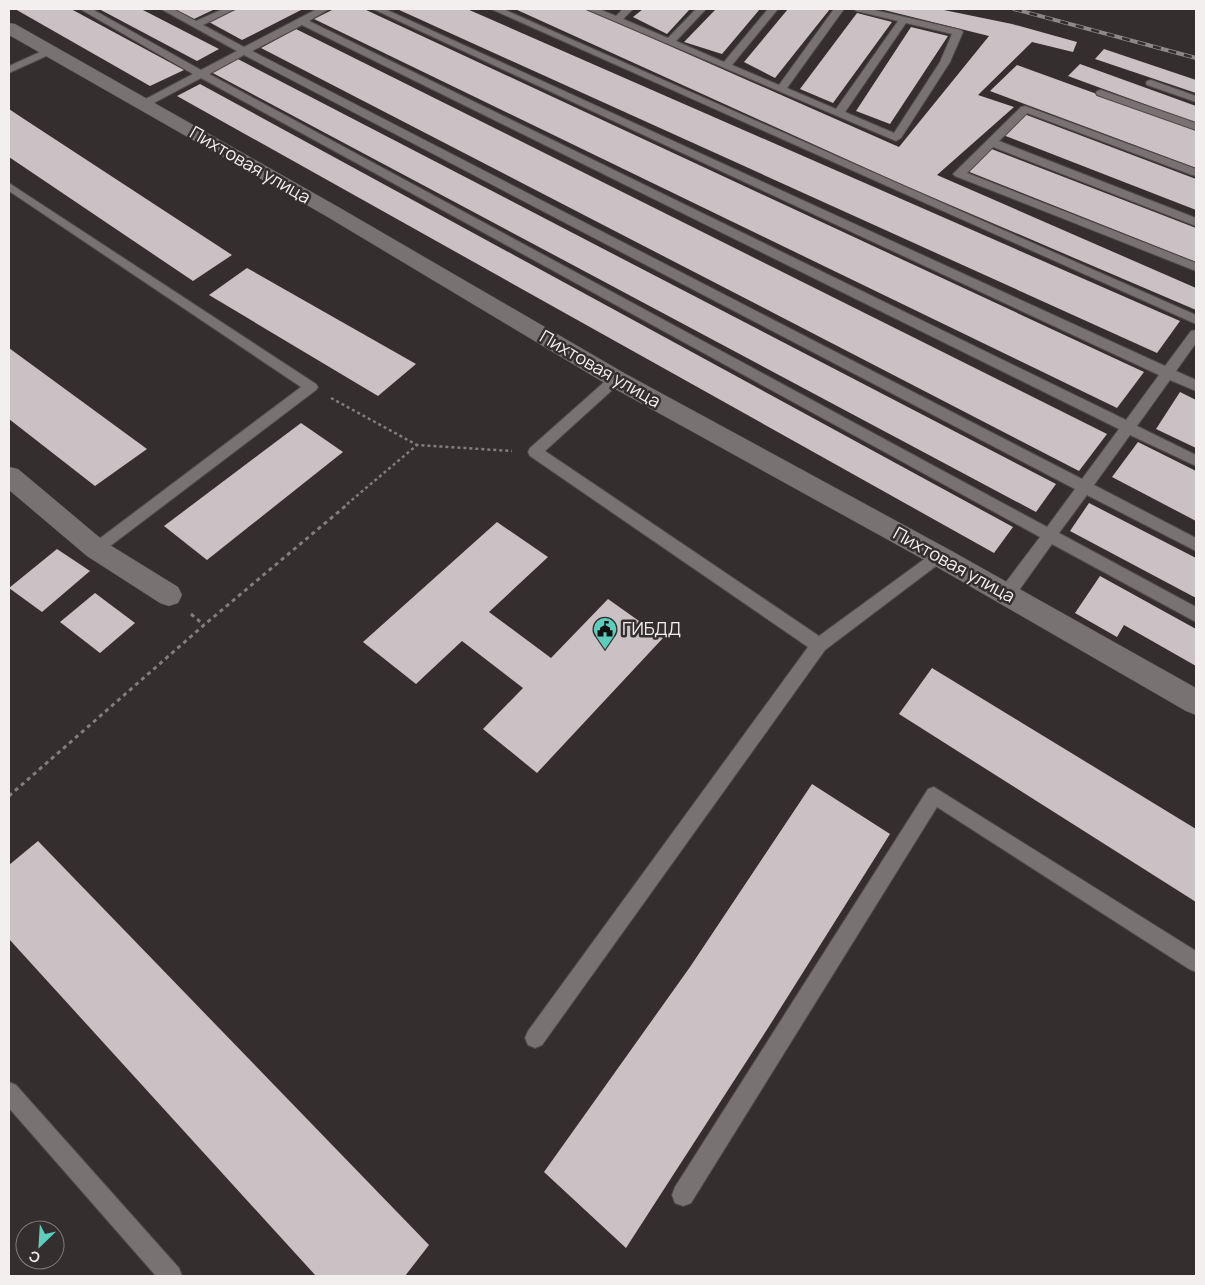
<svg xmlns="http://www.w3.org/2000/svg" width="1205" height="1285" font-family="Manrope,sans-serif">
<rect width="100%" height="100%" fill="#342e2f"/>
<g fill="#c9c1c3">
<polygon points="15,9 71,9 184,70 150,86"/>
<polygon points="99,9 141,9 219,49 197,61"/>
<polygon points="174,9 215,9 194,19"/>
<polygon points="236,9 303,9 242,40 209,22"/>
<polygon points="334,9 364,9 1144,372 1117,408 314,19"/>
<polygon points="397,9 467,9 1180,321 1157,353"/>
<polygon points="515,9 586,9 899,147 989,36 880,9 939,9 1012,24 1077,42 1073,52 1032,42 978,95 1014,107 937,175 1196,288 1196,310 901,184"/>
<polygon points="643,9 690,9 667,34 633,17"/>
<polygon points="716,9 760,9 722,54 684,42"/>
<polygon points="788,9 830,9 775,78 744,62"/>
<polygon points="857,13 892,22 833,103 800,89"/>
<polygon points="911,27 948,36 890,124 856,111"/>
<polygon points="296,29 1107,434 1079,471 261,48"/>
<polygon points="1104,49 1196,80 1196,93 1095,59"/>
<polygon points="234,57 1056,484 1036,512 209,71"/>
<polygon points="1080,64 1196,106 1196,123 1068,76"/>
<polygon points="1017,65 1196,130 1196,168 990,91"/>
<polygon points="200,84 1013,527 994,553 177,96"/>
<polygon points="9,109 24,119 232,255 193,281 9,157"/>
<polygon points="1024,114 1196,179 1196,210 1003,135"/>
<polygon points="989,148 1196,228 1196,262 967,171"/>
<polygon points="247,268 416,364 378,396 209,295"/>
<polygon points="9,348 147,449 95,486 9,419"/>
<polygon points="1180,392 1196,400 1196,448 1156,429"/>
<polygon points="301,423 343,452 207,560 164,526"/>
<polygon points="1138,442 1196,471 1196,521 1112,477"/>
<polygon points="1089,503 1196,558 1196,598 1070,531"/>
<polygon points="497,522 548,557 489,612 551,658 608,599 663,638 537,773 483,729 523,688 462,641 416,684 363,642"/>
<polygon points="57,549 90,571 42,612 9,588"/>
<polygon points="1100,576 1196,629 1196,666 1124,625 1117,637 1075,613"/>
<polygon points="95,593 135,623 100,653 60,622"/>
<polygon points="932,668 1196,829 1196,902 899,714"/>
<polygon points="812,784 890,834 768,1028 626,1248 544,1172 690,967"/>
<polygon points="38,841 429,1245 405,1276 316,1276 9,939 9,865"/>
</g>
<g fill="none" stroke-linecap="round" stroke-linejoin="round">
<g stroke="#4f4a4b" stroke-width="2">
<g id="service">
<path d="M80 9H92L201 70 237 51 161 9H173L196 21 223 9H235L203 25 244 47 317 9H329L309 21 1126 420 1159 375 373 9H385L1165 366 1191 331 1196 330V343L1176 371 1196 380V391L1170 380 1137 426 1196 455V466L1130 435 1094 485 1196 538V551L1087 495 1059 533 1196 607V622L1052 544 1012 600 1006 602 1000 600 998 595 1000 590 1040 537 201 78 148 106H140L139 104 140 102 193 74ZM302 25 1119 429 1082 479 252 51ZM244 55 1075 489 1047 527 209 74Z"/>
<polygon points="491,9 503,9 1196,315 1196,324"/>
<path d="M586 9H599L616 16 623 9H633L623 19 668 38 696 9H706L676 41 724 62 768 9H778L732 65 779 85 834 9H844L787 88 836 109 898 21 856 11 854 9H870L961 30 963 32 950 62 901 138 896 141ZM906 23 952 34 940 62 894 133 845 112Z"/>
<polygon points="49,48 54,51 53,53 9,73 9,66"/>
<polygon points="1151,80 1196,96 1196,102 1147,85 1146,83 1147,81"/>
<polygon points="1101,90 1196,123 1196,130 1097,95 1096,93 1097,91"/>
<polygon points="1025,106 1196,169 1196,176 1192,175 1027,113 999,141 1196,218 1196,226 993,147 967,173 1196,263 1196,271 955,176 953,174 955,172 1021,107"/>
<polygon points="9,183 316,384 318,387 316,390 101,553 96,555 91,553 88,549 91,545 301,387 9,191"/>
<polygon points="616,374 621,376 623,379 621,382 545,451 819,636 934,552 939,550 944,552 947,556 944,560 825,650 542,1045 535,1048 528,1045 525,1038 528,1031 808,647 530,456 528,452 530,448 611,376"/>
<polygon points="934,787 1196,951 1196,972 1189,969 937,807 691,1203 683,1206 675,1203 672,1195 675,1187 928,789"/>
<polygon points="9,1082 16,1085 179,1268 182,1276 156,1276 9,1108"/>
</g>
</g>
<g stroke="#4f4a4b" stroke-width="1">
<polygon id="minor" points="9,467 18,469 105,542 178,587 182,595 178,603 169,606 160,603 87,556 9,490"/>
</g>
<g stroke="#4f4a4b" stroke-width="1">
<polygon id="tertiary" points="9,23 15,24 340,208 624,373 948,549 1196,688 1196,715 1186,711 930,563 608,385 326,216 9,35"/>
</g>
<g stroke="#837d7e" stroke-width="2.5" stroke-dasharray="3 3" stroke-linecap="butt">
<polyline points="331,398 417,445"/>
<polyline points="347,504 417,445 512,451"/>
</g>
<g stroke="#837d7e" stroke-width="3" stroke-dasharray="4 4" stroke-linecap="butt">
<polyline points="191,614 204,625"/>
<polyline points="9,796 204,625 349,503"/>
</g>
<use href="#service" fill="#797273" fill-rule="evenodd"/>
<use href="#minor" fill="#797273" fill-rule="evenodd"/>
<use href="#tertiary" fill="#797273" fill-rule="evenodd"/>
<g stroke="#8d8889" stroke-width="4">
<polyline id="rail" points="1014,9 1196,58"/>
</g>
<use href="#rail" stroke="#342e2f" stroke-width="2.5" stroke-dasharray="8" stroke-linecap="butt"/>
</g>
<defs>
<g id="civic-pin" transform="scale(1.25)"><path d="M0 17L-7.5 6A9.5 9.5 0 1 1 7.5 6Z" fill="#5ccebb" stroke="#342e2f"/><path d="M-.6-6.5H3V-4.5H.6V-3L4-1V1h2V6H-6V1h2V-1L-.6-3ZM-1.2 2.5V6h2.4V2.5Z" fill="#111"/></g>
</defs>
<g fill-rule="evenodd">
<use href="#civic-pin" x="605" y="629"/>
</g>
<g text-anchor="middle" stroke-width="5" stroke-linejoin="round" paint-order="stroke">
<g font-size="18" fill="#f3efef" stroke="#342e2f">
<text transform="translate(250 165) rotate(30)" y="6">Пихтовая улица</text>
<text transform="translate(600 369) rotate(30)" y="6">Пихтовая улица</text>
<text transform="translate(954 565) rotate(29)" y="6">Пихтовая улица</text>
</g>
<g font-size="18" fill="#f3efef" stroke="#342e2f" text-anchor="start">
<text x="622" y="635">ГИБДД</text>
</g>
</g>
<rect width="1205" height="1285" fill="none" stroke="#f3efef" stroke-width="20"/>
<g transform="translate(40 1245) rotate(205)"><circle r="24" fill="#342e2f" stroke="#807b7c"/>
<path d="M0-4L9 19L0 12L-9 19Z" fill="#5ccebb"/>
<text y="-8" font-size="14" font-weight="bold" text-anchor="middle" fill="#f3efef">С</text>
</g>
</svg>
